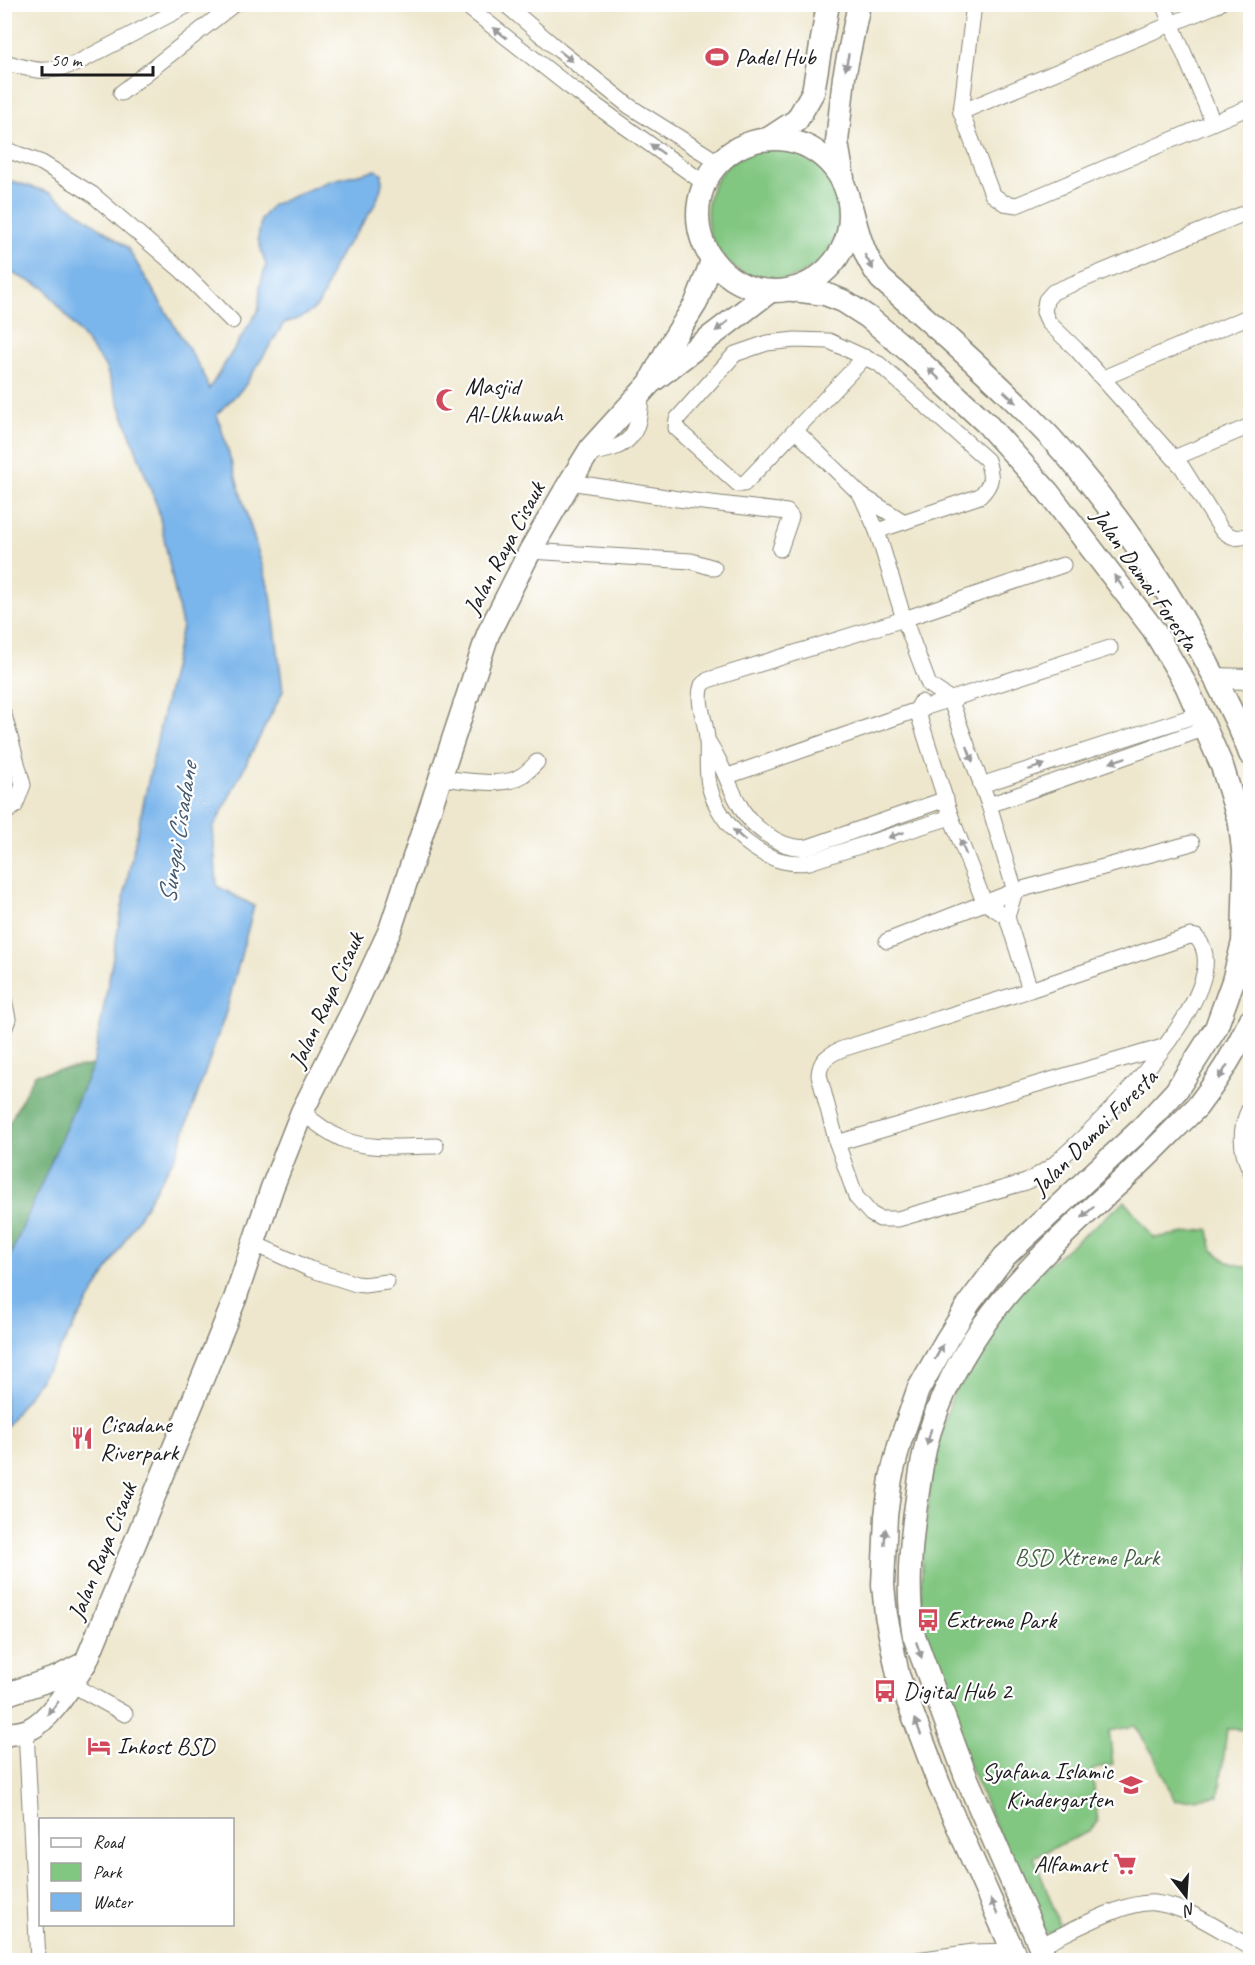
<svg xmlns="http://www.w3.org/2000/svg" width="1255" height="1965" font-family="Caveat,sans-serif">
<rect width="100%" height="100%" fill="#fff"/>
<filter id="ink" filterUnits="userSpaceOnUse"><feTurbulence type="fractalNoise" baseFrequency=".0167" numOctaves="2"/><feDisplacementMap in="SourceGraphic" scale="12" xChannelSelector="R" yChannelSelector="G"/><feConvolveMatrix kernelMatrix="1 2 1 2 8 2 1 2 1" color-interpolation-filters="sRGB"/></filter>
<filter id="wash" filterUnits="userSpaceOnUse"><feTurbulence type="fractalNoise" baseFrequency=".008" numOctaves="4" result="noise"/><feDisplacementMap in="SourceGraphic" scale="24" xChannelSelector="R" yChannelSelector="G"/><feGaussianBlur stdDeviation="1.35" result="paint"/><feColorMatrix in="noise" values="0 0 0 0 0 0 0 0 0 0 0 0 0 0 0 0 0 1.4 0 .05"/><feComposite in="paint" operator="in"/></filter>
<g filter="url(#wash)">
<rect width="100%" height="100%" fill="#eee7cd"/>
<g fill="#81c681" stroke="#4e714e" stroke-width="1.5">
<circle cx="773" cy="214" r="66"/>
<polygon points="1125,1201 1154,1238 1209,1229 1212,1249 1228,1262 1250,1268 1250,1730 1227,1729 1219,1796 1175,1801 1153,1754 1135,1726 1109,1731 1113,1764 1092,1770 1098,1822 1088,1832 1034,1857 1061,1928 1042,1934 939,1696 920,1616 923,1541 934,1457 958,1376 1018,1289"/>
</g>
<polygon fill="#68ab6f" stroke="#426446" stroke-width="1.5" points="93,1065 11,1254 5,1261 5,1131 35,1074"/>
<path fill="#7ab5eb" stroke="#4b6884" stroke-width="1.5" d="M375 170 382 173C386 204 349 237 335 263 328 276 327 294 317 306 308 316 297 320 284 323L244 387 217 414 271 595 283 691 213 829 217 886 254 906 226 1012 177 1153 53 1361 5 1428V1261L11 1254 93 1065 130 865 182 626 158 509 105 366 45 288 5 270V179L51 193 127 247 202 371 209 389 259 309 260 286 266 265 258 239 261 219 272 205 329 181Z"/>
</g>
<g filter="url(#ink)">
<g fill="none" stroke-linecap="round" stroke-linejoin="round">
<g stroke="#858274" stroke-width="17">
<g id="minor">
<polyline points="464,4 570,87 704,183"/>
<polyline points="505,4 560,51 629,106 718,162"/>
<polyline points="974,4 961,112 992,194 1004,203 1017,205 1250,107"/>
<polyline points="1163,4 1213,122"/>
<path d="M4 62C35 71 44 74 75 64L190 4"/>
<polyline points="121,93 234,4"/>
<polyline points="961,112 1219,4"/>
<polyline points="4,149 42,163 92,194 181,270 232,321"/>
<path d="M1250 211 1053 292 1046 300 1044 312 1049 323 1076 349 1182 467 1221 529C1232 539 1237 539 1250 535"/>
<path d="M865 357 744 484H738L676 428 677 419 735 354 767 343 795 340 829 341 879 364 987 460C992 477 993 483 980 496L877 531"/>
<polyline points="1103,378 1250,316"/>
<polyline points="796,431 861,495 904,522"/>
<path d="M588 453C631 449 640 435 641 393"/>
<polyline points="1174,458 1250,426"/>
<polyline points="570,482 678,499 787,512 791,517 780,549"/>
<path d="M861 495 877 531 904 619 929 685 950 699 989 805 1015 891 1007 917 1030 990 842 1049C828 1055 820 1060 819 1075L837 1143 856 1197 871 1214 880 1219H898L1026 1182C1038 1175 1050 1169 1060 1159 1094 1128 1244 985 1196 937L1190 936 1030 990"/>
<polyline points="530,551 691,561 714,568"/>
<polyline points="921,702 917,710 951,817 984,902 1007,917"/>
<polyline points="4,715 23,785 15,806 4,814"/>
<path d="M707 740C722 762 726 780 738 802 749 826 782 851 808 847L946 799"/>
<polyline points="728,776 917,710 1110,648"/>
<path d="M439 778C459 779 503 788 519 777 526 774 532 767 537 762"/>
<polyline points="981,785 1200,714"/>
<polyline points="989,805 1206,728"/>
<path d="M951 817 809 862C764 869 719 827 709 785 706 769 708 754 707 739 706 720 696 703 702 685L708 680 904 619 1063 565"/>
<polyline points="887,941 1015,891 1192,843"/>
<polyline points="4,999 8,1019 4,1030"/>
<path d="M1250 1107C1239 1129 1240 1148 1250 1170"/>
<path d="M302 1112C314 1122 327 1132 342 1139 370 1151 406 1146 436 1146"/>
<polyline points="837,1143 1163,1047"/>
<polyline points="255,1244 310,1269 356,1284 364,1285 387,1282"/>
<polyline points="64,1680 125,1714"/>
<polyline points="26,1731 38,1960"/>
<path d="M1039 1946C1068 1933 1125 1900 1155 1903 1189 1907 1221 1931 1250 1947"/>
<polyline points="917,1960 973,1952 1013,1951"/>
</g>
</g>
<g stroke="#858274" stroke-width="22">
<polyline id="tertiary" points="1214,678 1250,679"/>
</g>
<g stroke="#858274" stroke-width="25">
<g id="secondary">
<circle cx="774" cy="215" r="76"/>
<polyline points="768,139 797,120 813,92 828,4"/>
<polyline points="843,178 837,142 844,77 859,4"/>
<path d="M851 207C859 235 863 256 881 279 930 322 979 365 1025 411 1103 489 1166 582 1216 680 1228 705 1241 728 1250 754"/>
<polyline points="793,290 825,294 843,301 868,317 911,353 986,423 1048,492 1153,629 1186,685 1222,766 1240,824 1245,868 1243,942 1233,981 1216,1028 1176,1091 1139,1131 1004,1257 970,1302 947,1339 918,1390 900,1442 891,1478 886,1516 883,1585 886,1615 898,1675 939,1784 1017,1960"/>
<polyline points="653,376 671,343 696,303 712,261"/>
<polyline points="4,1695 58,1677 83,1664"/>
<path d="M4 1735C12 1733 21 1733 28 1730 51 1720 72 1683 86 1662L235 1299 272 1188 302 1112 352 1012 390 930 488 634 530 551 570 482 591 448 650 383 769 292"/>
<path d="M1046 1960 965 1774 914 1636C906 1594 910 1547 916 1505 920 1478 923 1450 932 1425 966 1322 1039 1257 1116 1186 1144 1161 1170 1133 1197 1107 1218 1080 1235 1052 1250 1021"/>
</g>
</g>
<use href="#minor" stroke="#fff" stroke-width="15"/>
<use href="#tertiary" stroke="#fff" stroke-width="20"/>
<use href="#secondary" stroke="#fff" stroke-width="22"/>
</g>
<defs><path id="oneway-solid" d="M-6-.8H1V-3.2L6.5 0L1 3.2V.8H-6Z" transform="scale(1.5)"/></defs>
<g fill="#999">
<use href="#oneway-solid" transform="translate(500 33) rotate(-142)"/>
<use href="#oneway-solid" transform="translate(566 56) rotate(39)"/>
<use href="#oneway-solid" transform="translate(847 62) rotate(101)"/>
<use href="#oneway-solid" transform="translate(657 149) rotate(-144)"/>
<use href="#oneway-solid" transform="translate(869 262) rotate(60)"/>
<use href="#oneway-solid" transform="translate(722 326) rotate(142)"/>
<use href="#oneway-solid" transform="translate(934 374) rotate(-137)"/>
<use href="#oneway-solid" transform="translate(1010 397) rotate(43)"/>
<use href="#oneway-solid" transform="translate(1119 582) rotate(-126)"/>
<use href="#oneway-solid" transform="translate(970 754) rotate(70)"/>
<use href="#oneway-solid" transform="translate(1118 760) rotate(161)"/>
<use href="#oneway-solid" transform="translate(1037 767) rotate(-18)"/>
<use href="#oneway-solid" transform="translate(739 835) rotate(-138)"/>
<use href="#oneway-solid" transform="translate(896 835) rotate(162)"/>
<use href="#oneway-solid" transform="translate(963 847) rotate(-111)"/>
<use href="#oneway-solid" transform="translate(1223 1072) rotate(122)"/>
<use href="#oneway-solid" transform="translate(1088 1212) rotate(137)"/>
<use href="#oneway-solid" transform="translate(939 1352) rotate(-61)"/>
<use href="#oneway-solid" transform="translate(929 1437) rotate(105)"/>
<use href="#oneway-solid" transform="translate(885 1537) rotate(-86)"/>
<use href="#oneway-solid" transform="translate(919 1650) rotate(71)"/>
<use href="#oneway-solid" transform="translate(53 1708) rotate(130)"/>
<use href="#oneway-solid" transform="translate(918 1727) rotate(-111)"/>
<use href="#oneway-solid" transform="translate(994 1907) rotate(-114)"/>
</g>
</g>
<defs>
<g id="stadium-bare" transform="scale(1.8)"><path d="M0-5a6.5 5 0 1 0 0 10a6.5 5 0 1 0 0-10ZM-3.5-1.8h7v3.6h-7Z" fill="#d1495b" stroke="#fff" stroke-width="2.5" paint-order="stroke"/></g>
<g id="mosque-bare" transform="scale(1.8)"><path d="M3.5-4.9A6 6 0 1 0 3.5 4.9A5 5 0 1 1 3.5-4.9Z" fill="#d1495b" stroke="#fff" stroke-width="2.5" paint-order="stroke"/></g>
<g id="restaurant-bare" transform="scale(1.8)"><path d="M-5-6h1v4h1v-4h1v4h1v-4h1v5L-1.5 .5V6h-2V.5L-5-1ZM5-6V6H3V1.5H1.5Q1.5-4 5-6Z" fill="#d1495b" stroke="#fff" stroke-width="2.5" paint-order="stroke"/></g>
<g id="bus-bare" transform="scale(1.8)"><path d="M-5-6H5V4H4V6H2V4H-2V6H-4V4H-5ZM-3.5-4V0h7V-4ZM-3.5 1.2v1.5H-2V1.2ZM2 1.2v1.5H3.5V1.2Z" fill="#d1495b" stroke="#fff" stroke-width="2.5" paint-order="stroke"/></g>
<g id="hotel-bare" transform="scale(1.8)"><path d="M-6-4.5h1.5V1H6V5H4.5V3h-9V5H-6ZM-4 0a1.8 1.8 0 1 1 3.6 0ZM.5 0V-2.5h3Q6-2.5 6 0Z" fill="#d1495b" stroke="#fff" stroke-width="2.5" paint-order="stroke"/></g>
<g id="school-bare" transform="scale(1.8)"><path d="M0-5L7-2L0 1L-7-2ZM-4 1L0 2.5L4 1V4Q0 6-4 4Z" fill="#d1495b" stroke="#fff" stroke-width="2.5" paint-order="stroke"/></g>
<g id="supermarket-bare" transform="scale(1.8)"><path d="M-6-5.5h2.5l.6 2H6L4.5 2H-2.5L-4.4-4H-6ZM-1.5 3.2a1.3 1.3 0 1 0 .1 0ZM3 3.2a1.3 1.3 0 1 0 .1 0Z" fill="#d1495b" stroke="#fff" stroke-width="2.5" paint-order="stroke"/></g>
</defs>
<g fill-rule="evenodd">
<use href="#stadium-bare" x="717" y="57"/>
<use href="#mosque-bare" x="447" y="400"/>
<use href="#restaurant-bare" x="82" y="1438"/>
<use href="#bus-bare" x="928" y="1620"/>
<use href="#bus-bare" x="885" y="1691"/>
<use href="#hotel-bare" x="99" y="1746"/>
<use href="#school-bare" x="1131" y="1785"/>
<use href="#supermarket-bare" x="1125" y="1864"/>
</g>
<g text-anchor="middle" stroke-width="4.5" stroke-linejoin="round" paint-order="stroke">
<g font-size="24" fill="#1c1c1c" stroke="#fff" text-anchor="start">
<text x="735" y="65">Padel Hub</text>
<text x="465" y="394">Masjid<tspan x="465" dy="28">Al-Ukhuwah</tspan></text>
<text x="100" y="1432">Cisadane<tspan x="100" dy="28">Riverpark</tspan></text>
<text x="946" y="1628">Extreme Park</text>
<text x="903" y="1699">Digital Hub 2</text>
<text x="117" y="1754">Inkost BSD</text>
<text x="1113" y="1779" text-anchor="end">Syafana Islamic<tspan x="1113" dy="28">Kindergarten</tspan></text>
<text x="1107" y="1872" text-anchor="end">Alfamart</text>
</g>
<g font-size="24" fill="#1c1c1c" stroke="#fff">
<text transform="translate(504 548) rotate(-62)" y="8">Jalan Raya Cisauk</text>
<text transform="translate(1145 579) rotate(55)" y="8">Jalan Damai Foresta</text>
<text transform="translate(326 1000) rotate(-65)" y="8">Jalan Raya Cisauk</text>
<text transform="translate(1094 1132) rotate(-45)" y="8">Jalan Damai Foresta</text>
<text transform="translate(102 1551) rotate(-68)" y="8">Jalan Raya Cisauk</text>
</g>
<g font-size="24" fill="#446044" stroke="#fff">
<text x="1087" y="1565">BSD Xtreme Park</text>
</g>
<g font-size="26" font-style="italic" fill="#42596f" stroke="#fff">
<text transform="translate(177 833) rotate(-81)" y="9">Sungai Cisadane</text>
</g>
</g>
<rect width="1255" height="1965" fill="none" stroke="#fff" stroke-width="24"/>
<rect x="39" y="1818" width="195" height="108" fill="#ffffff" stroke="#a4a4a4" stroke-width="1.5"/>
<rect x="51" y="1838" width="30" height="9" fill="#ffffff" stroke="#a4a4a4" stroke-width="1.5"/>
<text x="93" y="1848" font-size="18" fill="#1c1c1c">Road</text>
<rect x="51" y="1863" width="30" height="18" fill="#81c681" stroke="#a4a4a4" stroke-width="1.5"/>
<text x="93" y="1878" font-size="18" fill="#1c1c1c">Park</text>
<rect x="51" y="1893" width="30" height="18" fill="#7ab5eb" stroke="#a4a4a4" stroke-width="1.5"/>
<text x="93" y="1908" font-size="18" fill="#1c1c1c">Water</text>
<g transform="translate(1186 1896) rotate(163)" stroke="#ffffff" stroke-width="4.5" paint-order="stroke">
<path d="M0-4.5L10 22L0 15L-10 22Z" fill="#1c1c1c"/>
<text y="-9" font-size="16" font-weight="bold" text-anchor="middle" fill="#1c1c1c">N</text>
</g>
<path d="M42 66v9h111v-9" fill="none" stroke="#1c1c1c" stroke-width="3"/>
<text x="51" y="66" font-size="18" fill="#1c1c1c" stroke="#ffffff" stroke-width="4.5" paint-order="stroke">50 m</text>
</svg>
